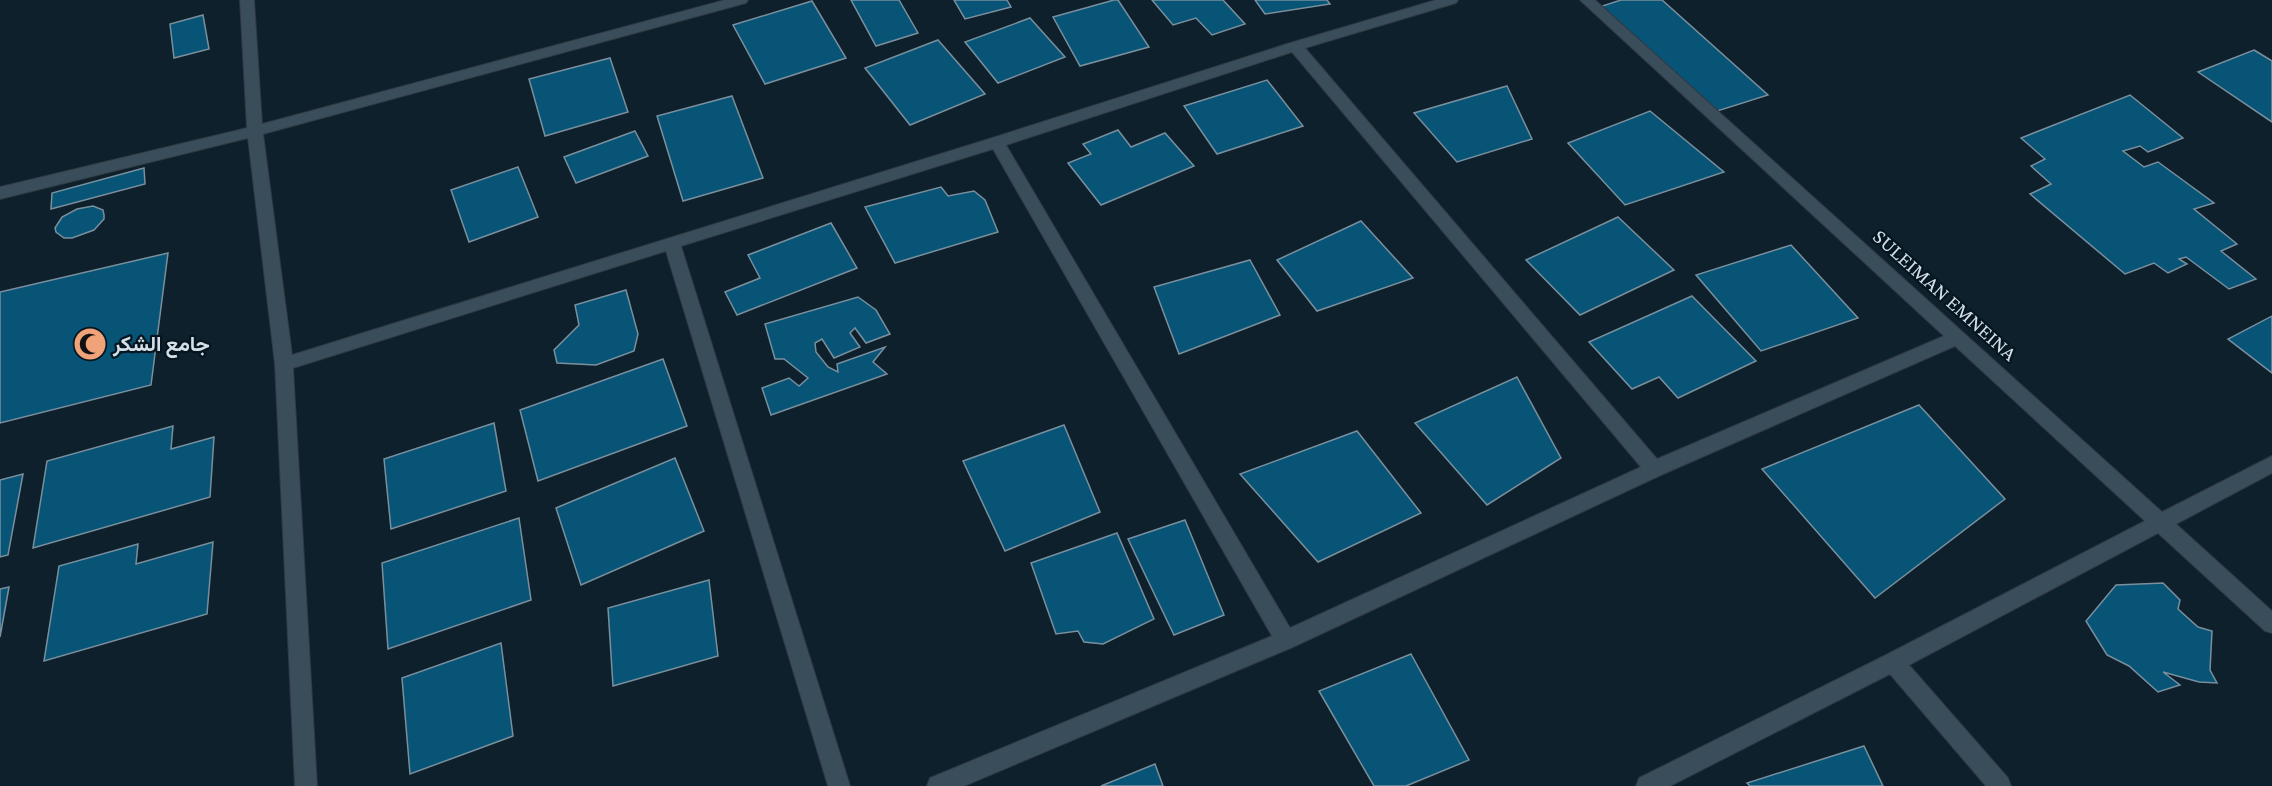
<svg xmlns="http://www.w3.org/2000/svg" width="2272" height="786" font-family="'Crimson Pro',Vazirmatn,serif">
<rect width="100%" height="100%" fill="#0d202b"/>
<g fill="#075477" stroke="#7a8f9d" stroke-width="1.5">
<polygon points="851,0 899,0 918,33 876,46"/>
<polygon points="954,0 1007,0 1011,7 965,19"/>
<polygon points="1114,0 1118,0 1149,47 1080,66 1053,17"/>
<polygon points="1152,0 1223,0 1245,24 1212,35 1196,18 1173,25"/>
<polygon points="1255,0 1327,0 1330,4 1265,14"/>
<polygon points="1621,0 1662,0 1768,95 1711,113 1596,8"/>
<polygon points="812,1 846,58 765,84 733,25"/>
<polygon points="203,15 209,49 174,58 170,24"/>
<polygon points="1030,18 1065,57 998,83 965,42"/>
<polygon points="938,40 985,94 910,125 865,68"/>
<polygon points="2254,50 2272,61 2272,122 2198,72"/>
<polygon points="610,58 628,112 545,136 529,79"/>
<polygon points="1267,80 1303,126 1217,154 1184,106"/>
<polygon points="1507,86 1532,139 1457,162 1414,113"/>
<polygon points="2130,95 2183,138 2148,152 2140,146 2123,151 2144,167 2158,162 2214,203 2194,209 2237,244 2221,251 2256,279 2229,289 2186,257 2179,259 2187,264 2168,273 2154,263 2125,274 2030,194 2051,184 2031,166 2045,159 2021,138"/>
<polygon points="732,96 763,178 683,201 657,116"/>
<polygon points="1650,111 1724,172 1625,205 1568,143"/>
<polygon points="1118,130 1131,147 1165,133 1194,166 1101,205 1068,163 1091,154 1083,144"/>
<polygon points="635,131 648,156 576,183 564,157"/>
<polygon points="518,167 538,217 469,242 451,190"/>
<polygon points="144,168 145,184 51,209 52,193"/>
<polygon points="941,187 948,196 974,191 985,200 998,232 895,263 865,207"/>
<polygon points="93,206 103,210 104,215 104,219 94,230 72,238 64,238 56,232 55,228 62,217 77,209"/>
<polygon points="1618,217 1674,270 1580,315 1526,260"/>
<polygon points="1361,221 1413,278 1317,311 1277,260"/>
<polygon points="831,223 857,268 737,315 725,292 760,278 748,255"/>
<polygon points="1791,245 1858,318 1761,351 1696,275"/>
<polygon points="168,253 151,385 0,423 0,292"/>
<polygon points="1250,260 1280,315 1179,354 1154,287"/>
<polygon points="626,290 638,334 634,351 596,365 557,363 554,350 579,325 575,305"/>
<polygon points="1692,296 1756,361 1678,398 1659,377 1632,389 1589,342"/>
<polygon points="858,297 876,310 890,334 866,343 855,328 850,333 860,347 834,358 822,339 815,343 816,352 828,367 838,372 837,364 885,347 873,362 887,374 771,415 762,388 789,378 799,386 808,378 784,359 775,359 765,324"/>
<polygon points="2272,316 2272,373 2228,339"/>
<polygon points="663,359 687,426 538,481 520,410"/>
<polygon points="1517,377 1561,458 1487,505 1415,423"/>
<polygon points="1919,405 2005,499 1875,598 1762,469"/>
<polygon points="494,423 506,491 391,529 384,459"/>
<polygon points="1064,425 1100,512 1005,551 963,461"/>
<polygon points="173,426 171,449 214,437 210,497 33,548 47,461"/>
<polygon points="1357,431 1421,513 1318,562 1240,474"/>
<polygon points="675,458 704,531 581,585 556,508"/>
<polygon points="23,474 8,555 0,557 0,480"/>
<polygon points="519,518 531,600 388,649 382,563"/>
<polygon points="1185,520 1224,615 1174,635 1128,539"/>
<polygon points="1117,533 1154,619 1103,644 1084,642 1078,631 1056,634 1031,563"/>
<polygon points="213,542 207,614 44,661 59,566 138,544 136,564"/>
<polygon points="709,580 718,656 613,686 608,608"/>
<polygon points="2163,583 2180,600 2178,609 2198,627 2212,631 2210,670 2217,683 2199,682 2163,672 2180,685 2158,692 2129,666 2107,655 2086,621 2116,585"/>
<polygon points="9,587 0,637 0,589"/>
<polygon points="501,643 513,736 410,774 402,678"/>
<polygon points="1411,654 1469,760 1406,786 1374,786 1319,691"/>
<polygon points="1864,746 1883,786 1750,786 1747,783"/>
<polygon points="1155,764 1163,786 1101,786"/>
</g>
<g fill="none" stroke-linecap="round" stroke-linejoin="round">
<g stroke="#2f3842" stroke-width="2">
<path id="minor" d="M240 0H254L262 124 725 0H748L746 3 263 134 292 355 992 138 1290 43 1436 0H1458L1456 3 1305 48 1657 459 1944 336 1580 0H1595L2162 512 2272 456V473L2176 524 2272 611V633L2265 631 2158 533 1909 665 2008 778 2011 786H1986L1890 674 1670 786H1636L1639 778 1886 655 2145 521 1955 346 1661 475 1293 647 964 786H927L930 778 1272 636 993 149 681 246 850 786H828L666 251 293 368 317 786H295L275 364 248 138 0 199V187L247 128ZM1292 52 1641 467 1290 628 1006 145Z"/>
</g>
<use href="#minor" fill="#3a4d5a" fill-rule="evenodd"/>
</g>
<defs>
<g id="mosque-disc" transform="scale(1.725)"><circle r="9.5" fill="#f0a279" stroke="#051621"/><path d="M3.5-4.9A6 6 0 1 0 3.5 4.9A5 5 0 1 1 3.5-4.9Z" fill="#111"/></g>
</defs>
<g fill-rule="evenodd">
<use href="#mosque-disc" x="90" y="344"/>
</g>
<g text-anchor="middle" stroke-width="4.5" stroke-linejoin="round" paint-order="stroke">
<g font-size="21" fill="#d4dfe7" stroke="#051621">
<text transform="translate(1945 295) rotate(42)" y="7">SULEIMAN EMNEINA</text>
</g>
<g font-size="21" font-weight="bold" fill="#d4dfe7" stroke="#051621" text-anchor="start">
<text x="113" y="351">جامع الشكر</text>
</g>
</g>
</svg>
